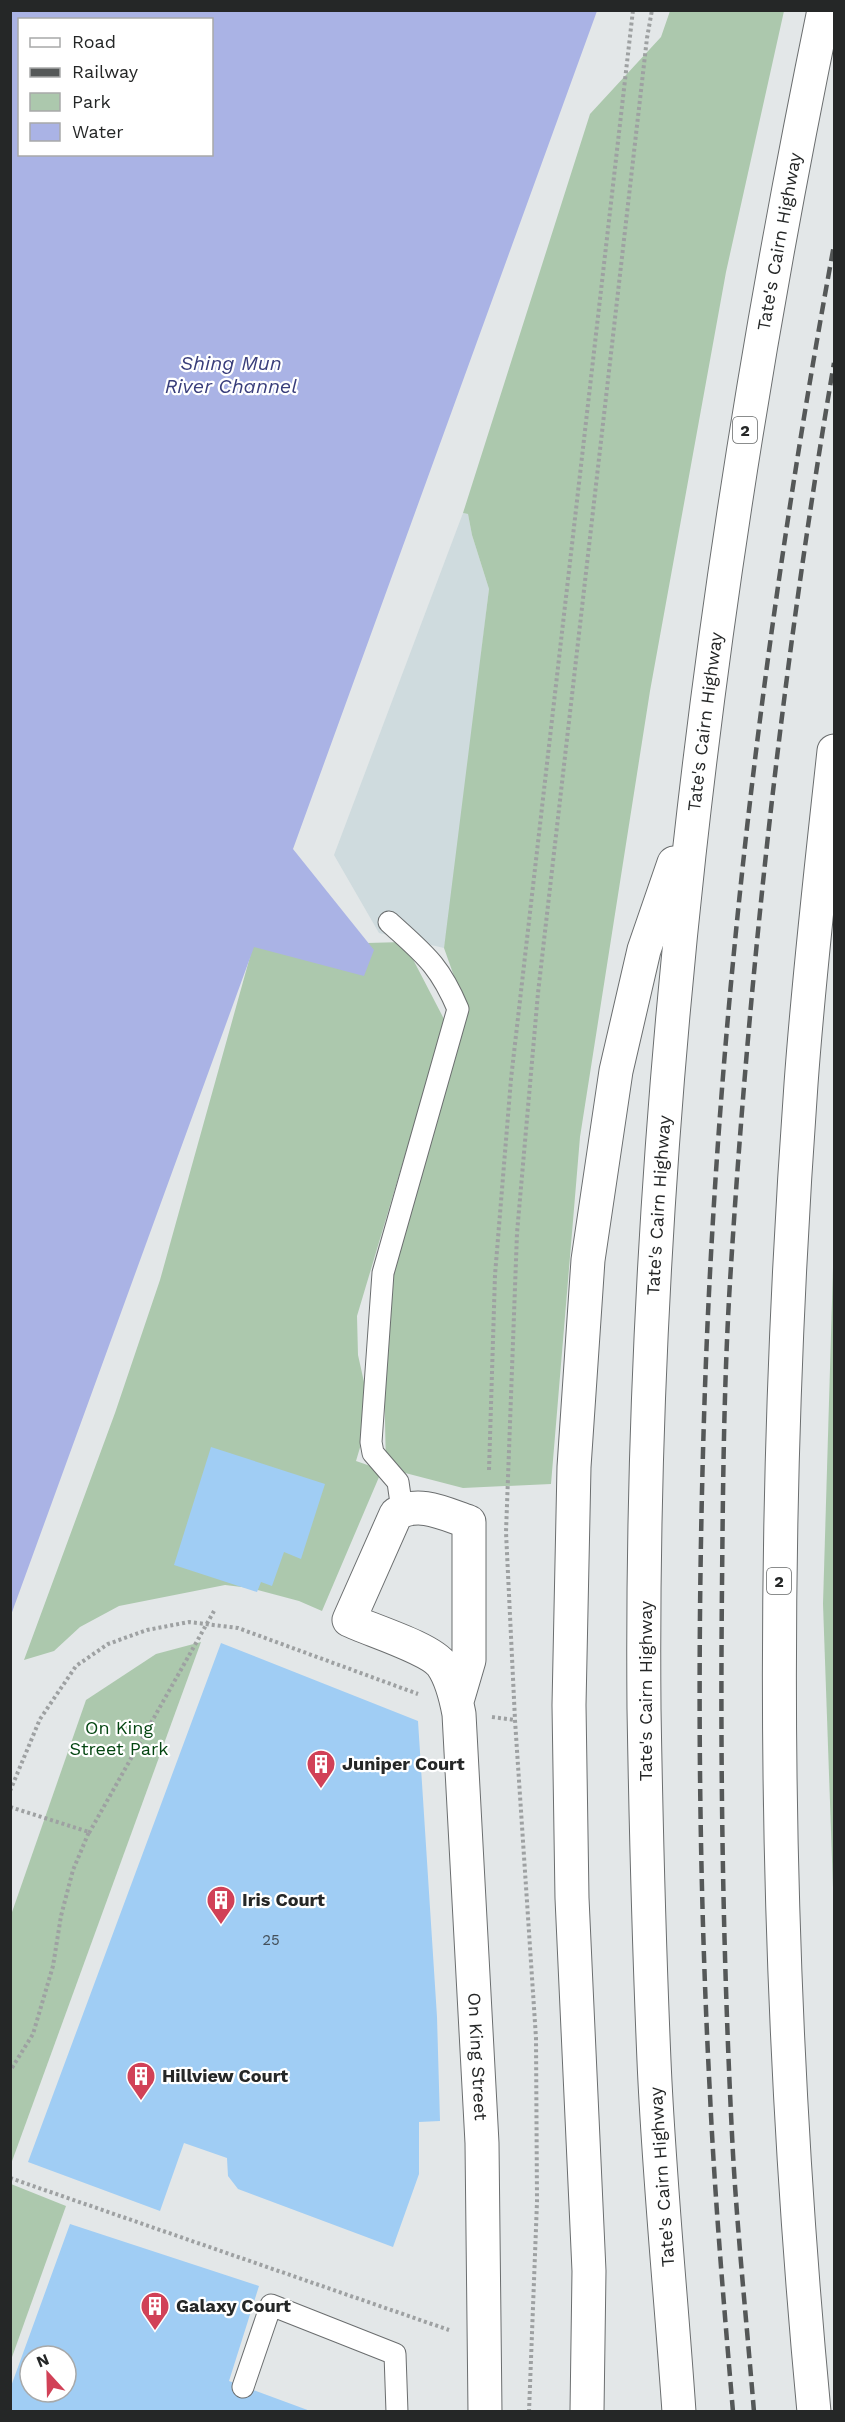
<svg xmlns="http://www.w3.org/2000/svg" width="845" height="2422" font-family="'Work Sans',sans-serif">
<rect width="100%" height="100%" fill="#e3e7e8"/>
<polygon fill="#cfdbde" points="463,513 468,514 472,535 489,589 453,894 444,948 379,933 334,855"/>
<g fill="#acc8ad">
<polygon points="670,11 784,11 726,272 650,691 580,1137 551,1484 463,1488 386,1468 384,1375 392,1269 466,1010 444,948 489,589 472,535 468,514 463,513 590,114 661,37"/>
<polygon points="404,942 445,1021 357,1316 358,1355 364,1382 367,1424 356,1461 382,1470 322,1611 299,1601 250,1588 225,1585 119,1606 80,1627 54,1651 24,1660 115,1413 160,1280 253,946"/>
<polygon points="834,1234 834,1916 823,1604"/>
<polygon points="201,1642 11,2164 11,1915 86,1700 156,1654"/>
<polygon points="11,2184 66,2206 11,2360"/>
</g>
<path fill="#aab3e5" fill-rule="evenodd" d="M11 10 597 11 293 849 374 950 364 976 254 947 11 1615ZM20 20H212V154H20Z"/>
<g fill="#a0cdf4" fill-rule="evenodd">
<polygon points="211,1447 325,1484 301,1559 284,1552 272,1586 261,1582 257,1592 174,1565"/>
<polygon points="221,1643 418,1721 437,2017 440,2121 419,2122 419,2174 393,2247 238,2189 228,2176 227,2158 184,2143 160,2211 28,2162"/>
<path d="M70 2224 259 2286 229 2381 313 2412H10V2389ZM30 2356H66V2392H30Z"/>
</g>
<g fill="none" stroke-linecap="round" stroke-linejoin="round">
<g stroke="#6b6e6f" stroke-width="23">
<g id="lane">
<path d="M389 922C424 954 439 964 458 1009L383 1273 371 1442 373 1453 398 1482 402 1510"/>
<polyline points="243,2387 271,2305 395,2354 397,2412"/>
</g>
</g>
<g stroke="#6b6e6f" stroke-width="35">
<g id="street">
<path id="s1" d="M457 1701 469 1660V1522C445 1514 419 1500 396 1514L349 1620C370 1630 430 1648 442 1665 451 1678 456 1698 459 1714L482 2143 485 2412"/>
</g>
</g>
<g stroke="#6b6e6f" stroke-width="35">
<g id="highway">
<polyline points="587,2412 589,2271 572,1898 569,1705 574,1467 588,1260 616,1071 644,950 674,863"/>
<path id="s2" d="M679 2412C671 2295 659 2178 654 2061 649 1943 646 1826 644 1709 639 1137 709 569 824 10"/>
<path d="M814 2412C772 1970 769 1526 801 1084 809 973 822 862 834 751"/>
</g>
</g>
<g stroke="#9ea1a2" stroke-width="4" stroke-dasharray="3 3" stroke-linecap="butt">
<polyline points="489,1470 495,1275 511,1079 633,10"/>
<polyline points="492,1717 515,1720"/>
<polyline points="10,1791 40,1719 76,1666 108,1644 147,1630 189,1622 238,1628 418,1694"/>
<polyline points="10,1807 89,1832 73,1870 61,1916 53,1966 33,2034 10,2071"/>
<polyline points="89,1833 214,1611"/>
<polyline points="10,2178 449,2330"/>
<polyline points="529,2412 537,2202 536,2038 515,1720 506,1532 517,1233 538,993 647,38 652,10"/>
</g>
<use href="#lane" stroke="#fff" stroke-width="21"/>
<use href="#street" stroke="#fff" stroke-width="33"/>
<use href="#highway" stroke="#fff" stroke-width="33"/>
<g stroke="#555858" stroke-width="4.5" stroke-dasharray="12 6" stroke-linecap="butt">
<path d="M733 2412C724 2306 715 2201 710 2095 698 1870 697 1643 704 1418 716 1025 763 631 834 245"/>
<path d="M754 2412C747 2326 738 2240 733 2154 723 1965 720 1776 722 1586 723 1479 724 1372 731 1266 750 964 783 662 834 363"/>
</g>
</g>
<defs>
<g id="building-pin" transform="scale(1.5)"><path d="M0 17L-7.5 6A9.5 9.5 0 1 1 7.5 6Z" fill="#d14157" stroke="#fff"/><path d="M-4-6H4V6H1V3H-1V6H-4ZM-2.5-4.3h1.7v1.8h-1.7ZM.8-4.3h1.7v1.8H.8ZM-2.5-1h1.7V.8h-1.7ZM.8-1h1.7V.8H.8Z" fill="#fff"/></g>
</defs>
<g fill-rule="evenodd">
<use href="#building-pin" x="321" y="1764"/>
<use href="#building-pin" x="221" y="1900"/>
<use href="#building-pin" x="141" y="2076"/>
<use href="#building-pin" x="155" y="2306"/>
</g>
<g text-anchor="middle" stroke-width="4.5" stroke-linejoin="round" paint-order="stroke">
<g font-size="15" fill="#44505a">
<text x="271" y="1945">25</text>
</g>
<g fill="#fff" stroke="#666868" stroke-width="1.5">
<rect x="733" y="417" width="24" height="26" rx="4.5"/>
<rect x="767" y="1568" width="24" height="26" rx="4.5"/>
</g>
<g font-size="16" font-weight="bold" fill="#252727">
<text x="745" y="436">2</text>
<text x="779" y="1587">2</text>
</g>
<g font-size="18" fill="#252727" stroke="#fff">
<text dy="6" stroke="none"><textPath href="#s2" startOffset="2180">Tate's Cairn Highway</textPath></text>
<text dy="6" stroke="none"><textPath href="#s2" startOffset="1694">Tate's Cairn Highway</textPath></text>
<text dy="6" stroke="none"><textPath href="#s2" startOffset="1208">Tate's Cairn Highway</textPath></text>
<text transform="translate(646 1691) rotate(-90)" y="6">Tate's Cairn Highway</text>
<text dy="6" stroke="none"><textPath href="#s1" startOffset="872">On King Street</textPath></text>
<text transform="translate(662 2177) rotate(-94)" y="6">Tate's Cairn Highway</text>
</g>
<g font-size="18" fill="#054612" stroke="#fff">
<text x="119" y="1734">On King<tspan x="119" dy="21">Street Park</tspan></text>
</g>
<g font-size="18" font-weight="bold" fill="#252727" stroke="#fff" text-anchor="start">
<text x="342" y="1770">Juniper Court</text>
<text x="242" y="1906">Iris Court</text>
<text x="162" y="2082">Hillview Court</text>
<text x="176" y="2312">Galaxy Court</text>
</g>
<g font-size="20" font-style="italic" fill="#393e7b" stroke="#fff">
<text x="231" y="370">Shing Mun<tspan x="231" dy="23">River Channel</tspan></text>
</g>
</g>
<rect width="845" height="2422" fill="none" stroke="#252727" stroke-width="24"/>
<rect x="18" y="18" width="195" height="138" fill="#ffffff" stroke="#a8a9a9" stroke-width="1.5"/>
<rect x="30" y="38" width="30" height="9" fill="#ffffff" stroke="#a8a9a9" stroke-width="1.5"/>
<text x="72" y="48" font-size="18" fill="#252727">Road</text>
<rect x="30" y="68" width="30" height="9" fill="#555858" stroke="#a8a9a9" stroke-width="1.5"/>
<text x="72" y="78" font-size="18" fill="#252727">Railway</text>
<rect x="30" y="93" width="30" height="18" fill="#acc8ad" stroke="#a8a9a9" stroke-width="1.5"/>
<text x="72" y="108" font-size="18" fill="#252727">Park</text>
<rect x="30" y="123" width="30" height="18" fill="#aab3e5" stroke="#a8a9a9" stroke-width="1.5"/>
<text x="72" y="138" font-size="18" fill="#252727">Water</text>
<g transform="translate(48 2374) rotate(338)"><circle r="28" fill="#ffffff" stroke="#a8a9a9" stroke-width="1.5"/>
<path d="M0-4.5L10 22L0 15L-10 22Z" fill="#d14157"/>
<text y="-9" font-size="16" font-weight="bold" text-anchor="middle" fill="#252727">N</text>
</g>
</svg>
